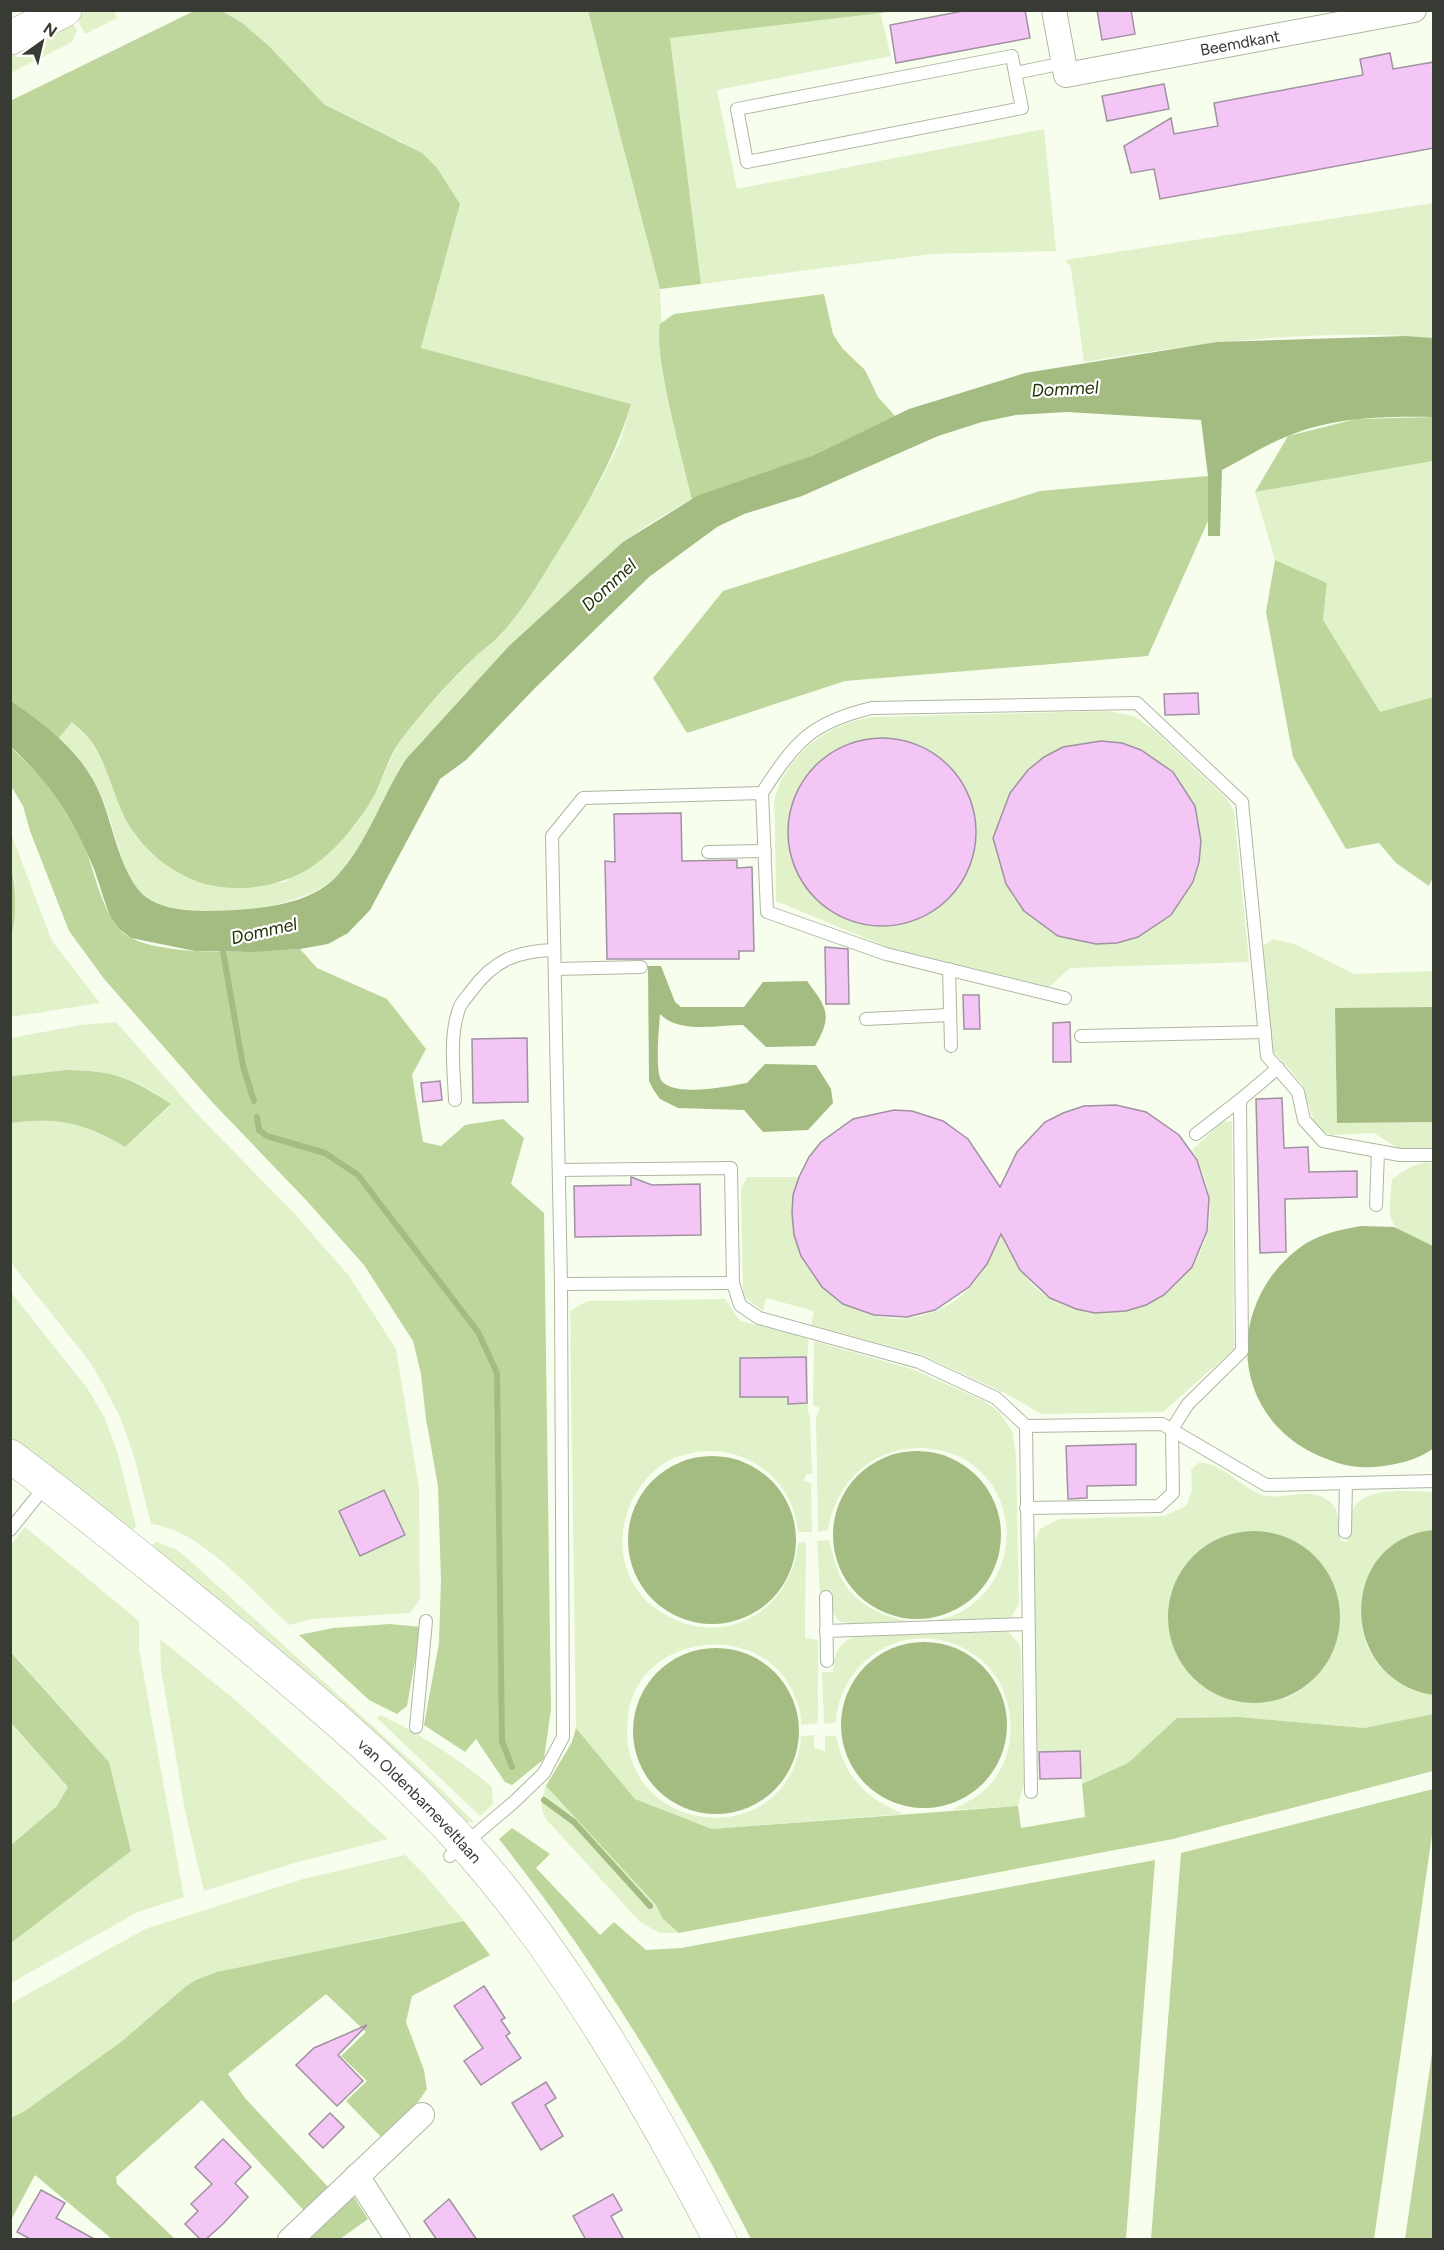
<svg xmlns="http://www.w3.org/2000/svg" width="1444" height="2250" font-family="Figtree,sans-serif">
<rect width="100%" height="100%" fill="#f7feed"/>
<g fill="#e1f2ca" fill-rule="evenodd">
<polygon points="85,11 114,11 117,18 85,34 75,15"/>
<path d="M222 11H588L660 289 663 367 692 499C669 512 644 526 623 543 596 565 572 591 546 614 507 649 472 685 437 725 427 736 415 747 407 759 381 795 369 845 337 876 301 911 192 924 149 900 122 884 115 825 102 798 92 777 73 757 59 738L72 722 90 740 102 760 124 815 136 837 228 887 285 882 354 827 374 795 400 740 422 712 478 654 499 637 521 610 600 482 620 442 631 404 421 348 460 204 401 141 378 134 325 105 269 46Z"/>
<polygon points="880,12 891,56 717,90 737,189 1044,129 1056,251 931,254 701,284 670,38"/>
<polygon points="70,18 77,31 72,42 11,73 11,48"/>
<path d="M1433 203V338C1317 328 1199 343 1084 362L1071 268 1065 260Z"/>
<polygon points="1433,461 1433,697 1380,713 1323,620 1327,583 1275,560 1255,492"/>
<path d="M1108 711 1134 716 1154 730 1227 799 1234 811 1249 962 1070 968 1049 987 887 947 776 901C776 876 775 851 775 826 775 817 773 807 775 798 787 753 829 723 873 717Z"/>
<polygon points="10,831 52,941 100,1003 11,1017 11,938 16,905 15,885 11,864"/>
<polygon points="1273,939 1295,944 1354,974 1433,971 1433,1007 1335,1009 1337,1123 1433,1122 1433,1148 1399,1149 1374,1133 1332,1135 1316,1128 1302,1084 1273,1051 1263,946"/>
<path d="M116 1022 199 1116 293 1212 349 1276 396 1349 419 1488 420 1599 410 1613 313 1619 289 1625C252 1591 201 1530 151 1524L134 1456 120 1417 105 1388 90 1362 11 1263 10 1123C57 1117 85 1123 125 1147L171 1105C120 1062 72 1069 11 1076V1038L81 1025Z"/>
<path d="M1232 1121 1234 1349 1163 1412 1041 1414 1009 1395 920 1354 811 1325 814 1311 766 1298 763 1311 743 1296 741 1189 747 1177H799C762 1301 917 1370 982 1272 990 1260 994 1247 998 1234L1003 1232C1047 1387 1274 1294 1192 1150L1222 1122Z"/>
<path d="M1427 1162 1433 1164V1246C1388 1225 1387 1230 1392 1179L1412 1166Z"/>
<polygon points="10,1291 87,1388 105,1418 118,1454 136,1526 125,1539 11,1445"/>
<path d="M725 1299 740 1321 808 1338V1412L810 1418 812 1474H806L804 1481 811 1483 812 1532H798C794 1479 743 1442 692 1453 683 1455 673 1457 666 1462 614 1496 604 1576 661 1612 721 1651 791 1613 798 1543L806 1542 805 1638 818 1640V1723L801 1725C802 1712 797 1702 792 1690 756 1618 637 1635 628 1716 613 1839 792 1856 801 1736L814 1735V1748L825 1751V1736H836C846 1778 863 1796 903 1814L712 1829 635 1799 576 1728 570 1311 587 1301Z"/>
<path d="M814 1341 915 1370 984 1401 999 1412 1013 1433 1016 1455 1019 1603 1011 1618 854 1624 839 1621 832 1612 830 1593H820L817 1541 829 1540C833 1554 836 1570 844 1583 870 1622 930 1634 969 1607 1022 1570 1019 1487 960 1457 950 1452 935 1449 924 1448 873 1446 836 1481 828 1530L818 1532 816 1417 820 1408 813 1405Z"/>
<path d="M1198 1463C1224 1461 1244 1493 1268 1496 1291 1499 1311 1486 1330 1502 1342 1512 1337 1528 1341 1541L1346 1542C1351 1532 1348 1524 1351 1514 1361 1484 1408 1492 1433 1492V1530C1336 1544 1337 1680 1433 1695V1714L1364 1728 1239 1717 1177 1718 1128 1763 1082 1784 1080 1751 1036 1752 1032 1548 1040 1529 1059 1519 1165 1516 1187 1505 1192 1490 1191 1470ZM1339 1631C1328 1667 1317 1683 1283 1700Z"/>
<polygon points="25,1527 139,1621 139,1649 184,1897 138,1912 11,1983 10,1943 131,1851 109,1762 11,1651 11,1545"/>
<polygon points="156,1542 177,1550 186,1557 420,1769 474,1822 452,1823 142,1553"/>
<path d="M1009 1632 1020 1645 1021 1657 1024 1784 1018 1806 952 1810C967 1802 981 1796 992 1782 1022 1746 1015 1683 976 1656 918 1613 840 1653 836 1723L824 1724 822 1672H833C834 1653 838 1645 855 1636Z"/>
<polygon points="160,1639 240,1704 388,1839 298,1862 204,1891 185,1811 161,1669"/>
<path d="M381 1715C422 1735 457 1758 492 1787L493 1804 480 1816 377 1718Z"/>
<polygon points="10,1723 68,1787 58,1806 11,1845"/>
<path d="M546 1786 656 1905 663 1919 679 1933H660L640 1922 547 1820C539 1808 541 1800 546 1786Z"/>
<polygon points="405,1855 425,1875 464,1921 368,1940 185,1987 121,2042 25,2112 11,2118 10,2004 145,1929 303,1879"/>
</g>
<g fill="#bed69c">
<path d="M194 11H222L242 23 269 46 325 105 422 153 437 168 460 204 421 348 631 404C614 461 584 511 552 561 536 587 521 613 500 635 493 643 483 649 476 656 450 681 425 708 403 737 390 753 384 775 375 794 360 821 336 851 310 868 280 887 239 893 205 884 171 874 139 847 124 816 112 791 107 764 91 741 86 734 78 728 72 722L59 738 11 701 10 101Z"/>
<polygon points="588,11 588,10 897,11 670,38 701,284 660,289"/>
<path d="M824 294 833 334 842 348 865 370 878 397 895 416 814 455 692 499C684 463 653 354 660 324L674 314Z"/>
<polygon points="1433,417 1433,461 1255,492 1288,436 1356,419"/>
<polygon points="1208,476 1208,521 1148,656 845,681 687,733 653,678 723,591 1040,491"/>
<polygon points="1275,560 1327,583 1323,620 1380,712 1433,697 1434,875 1429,886 1396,863 1379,843 1346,849 1293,757 1266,612"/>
<path d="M10 747C40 774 64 800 81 837 93 864 100 908 120 930 147 959 261 952 300 949L317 968 387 999 426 1049 412 1075 423 1142 441 1146 465 1125 503 1119 524 1138 511 1184 544 1213 551 1709 544 1759 512 1785 505 1782 476 1739 465 1752 424 1725 439 1643 441 1580 438 1486 426 1419 421 1374 413 1341 364 1265 306 1200 213 1103 105 980 69 931 30 831 23 806 11 786Z"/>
<path d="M10 864C17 889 17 913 11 938Z"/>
<path d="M67 1070C116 1071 131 1078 171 1104L125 1147C85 1123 57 1117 11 1123V1076Z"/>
<polygon points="390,1624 421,1627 407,1706 397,1714 369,1700 299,1635 333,1628"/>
<polygon points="10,1651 109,1762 131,1851 11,1943 11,1845 57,1806 68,1787 11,1723"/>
<polygon points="1433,1714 1433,1771 1173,1839 679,1933 663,1919 656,1905 546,1786 572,1742 576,1728 635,1799 712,1829 1018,1806 1021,1828 1085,1817 1082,1784 1128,1763 1177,1718 1239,1717 1364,1728"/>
<polygon points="1433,1789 1433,1828 1374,2239 1151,2239 1181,1853"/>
<path d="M512 1828 550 1854 536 1868 600 1935 614 1922 646 1950 681 1948 1155 1860 1126 2239H751C680 2099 597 1963 499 1839Z"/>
<polygon points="464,1921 490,1955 412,1996 406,2022 424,2070 427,2089 418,2102 382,2138 346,2101 367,2081 341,2056 366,2032 326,1994 228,2074 245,2098 331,2190 307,2214 202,2100 116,2177 117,2184 175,2239 112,2239 35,2175 11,2220 11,2118 25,2111 121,2042 185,1987 196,1980 217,1972"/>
<polygon points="1433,2046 1433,2239 1405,2239"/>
<polygon points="352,2194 368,2219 340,2239 304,2240"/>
</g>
<g fill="#a4bb82">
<path d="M1406 336 1433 338V417C1385 416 1333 417 1288 436 1265 445 1244 459 1222 470L1220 536H1208V476L1201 420 1067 412 1016 415 982 422 938 436 802 496 744 514 717 527 649 577 535 688 466 760 440 779 370 910 348 933 328 944 300 949 254 952 195 951 131 938 119 929 111 918C104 902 100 885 94 869 73 817 52 785 11 747V701C48 727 85 754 102 799 113 828 119 863 137 888 152 909 185 911 208 911 249 910 307 908 337 876 368 843 382 795 407 758L509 646 623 542 697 496 814 455 909 409 1025 373 1217 342Z"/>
<path d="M648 966H661L675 1002 681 1007H744L763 982 807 981C827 1008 833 1015 815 1046L766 1047 743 1025C716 1025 679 1034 660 1014 659 1028 655 1068 661 1080 672 1098 730 1086 747 1083L765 1064 816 1065 831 1089 833 1103 808 1130 763 1132 744 1110 678 1108 660 1099 653 1089 649 1081Z"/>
<polygon points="1433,1007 1433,1122 1337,1123 1335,1008"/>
<path d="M1361 1226 1394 1227 1433 1246 1434 1448C1416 1461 1395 1465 1374 1467 1352 1469 1332 1462 1313 1453 1229 1411 1227 1304 1298 1249 1317 1234 1339 1230 1361 1226Z"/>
<circle cx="917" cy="1535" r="84"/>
<circle cx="712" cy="1540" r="84"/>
<path d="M1433 1530H1434L1433 1695C1337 1680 1337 1540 1433 1530Z"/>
<circle cx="1254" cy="1617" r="86"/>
<circle cx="924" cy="1725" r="83"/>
<circle cx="716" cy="1731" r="83"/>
</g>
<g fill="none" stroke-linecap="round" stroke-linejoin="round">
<g stroke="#a4bb82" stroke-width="6">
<polyline points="222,946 243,1066 254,1101"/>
<polyline points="257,1117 259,1130 267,1136 325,1153 358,1175 478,1332 497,1373 502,1741 512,1767"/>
<polyline points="544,1800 574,1822 650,1906"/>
</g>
</g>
<g fill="#f3c6f6" stroke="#a191a2" stroke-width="1.5">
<polygon points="968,10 1025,10 1030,38 896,63 890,25"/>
<polygon points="1097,10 1131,10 1135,34 1102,40"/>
<polygon points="1390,53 1393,69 1434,62 1434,148 1160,199 1154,169 1131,173 1124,146 1171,118 1174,134 1218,126 1214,103 1363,75 1360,59"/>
<polygon points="1164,84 1169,109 1107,121 1102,96"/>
<polygon points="1198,693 1199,714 1165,715 1164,694"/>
<circle cx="882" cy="832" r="94"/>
<polygon points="1101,741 1122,743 1141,750 1173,772 1195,806 1201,841 1199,862 1193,882 1171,915 1138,937 1117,943 1096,944 1058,936 1024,911 1006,884 993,838 1010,793 1028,770 1044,757 1063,747"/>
<polygon points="681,813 682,861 737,860 737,868 752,867 754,951 739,951 739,959 607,959 605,861 615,862 614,814"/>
<polygon points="825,947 848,949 849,1004 826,1004"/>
<polygon points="963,995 979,995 980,1029 964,1029"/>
<polygon points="1070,1022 1071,1062 1053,1062 1053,1023"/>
<polygon points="527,1038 528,1102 473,1103 472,1039"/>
<polygon points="440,1081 442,1100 423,1102 421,1083"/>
<polygon points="1282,1098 1284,1148 1308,1147 1309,1172 1357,1171 1357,1197 1285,1199 1286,1252 1260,1253 1256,1099"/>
<polygon points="1116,1105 1146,1112 1179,1135 1197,1160 1209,1198 1207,1231 1192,1267 1164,1295 1146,1305 1126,1311 1095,1313 1076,1309 1050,1298 1020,1270 1001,1234 987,1264 969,1287 935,1310 907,1317 874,1315 843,1304 822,1287 801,1256 794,1235 792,1213 793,1195 799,1177 809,1157 821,1142 853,1119 894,1110 912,1111 943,1121 968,1139 1000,1187 1017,1152 1045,1122 1063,1113 1084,1106"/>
<polygon points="631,1177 652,1185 700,1184 701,1235 575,1237 574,1186 631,1185"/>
<polygon points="806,1357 807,1403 788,1404 788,1397 740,1397 740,1358"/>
<polygon points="1136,1444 1136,1485 1087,1486 1087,1498 1068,1499 1066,1446"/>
<polygon points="384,1490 405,1535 360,1556 339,1511"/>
<polygon points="1080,1751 1081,1778 1040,1779 1039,1752"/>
<polygon points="484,1986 505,2018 501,2020 510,2033 506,2036 521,2058 481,2085 464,2061 483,2048 454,2006"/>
<polygon points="367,2025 338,2055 363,2081 337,2106 296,2065 314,2048"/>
<polygon points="546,2082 556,2098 545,2105 563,2136 541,2150 512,2103"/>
<polygon points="330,2113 344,2127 323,2148 309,2134"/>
<polygon points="223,2139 251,2167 235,2183 248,2197 223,2224 205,2240 201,2240 185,2224 198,2211 191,2204 212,2184 195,2167"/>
<polygon points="41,2190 65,2203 56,2218 96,2240 32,2240 17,2232"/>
<polygon points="613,2194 622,2210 611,2216 624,2240 586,2240 573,2216"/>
<polygon points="449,2199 477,2240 437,2240 424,2221"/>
</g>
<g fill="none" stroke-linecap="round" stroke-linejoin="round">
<g stroke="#aeb7a2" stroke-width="14">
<g id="lane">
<polyline points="1015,73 1022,108 747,162 737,109 1012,56 1015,73 1064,63"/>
<path d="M762 793C795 742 811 722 872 708L1137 703 1242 802 1267 1056 1298 1092 1304 1120 1323 1141 1400 1155H1434"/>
<polyline points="708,852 765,851"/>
<polyline points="555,969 641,967"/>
<polyline points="949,969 951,1046"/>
<polyline points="866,1019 950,1015"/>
<polyline points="1081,1036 1265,1032"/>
<path d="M455 1100C454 1072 449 1036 459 1009 461 1002 468 996 472 990 494 960 517 951 554 950"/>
<polyline points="1196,1134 1240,1100"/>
<polyline points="559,1170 731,1168 733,1283 740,1305 759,1318 919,1362 996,1398 1026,1426 1031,1792"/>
<polyline points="1376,1205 1378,1152"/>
<polyline points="561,1284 552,836 583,798 762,793 767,912 886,954 1065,998"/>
<polyline points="1026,1426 1162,1424 1266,1485 1434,1481"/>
<polyline points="1026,1508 1159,1506 1173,1493 1172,1429 1188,1404 1242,1351 1240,1100 1278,1068"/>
<polyline points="10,1530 47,1484"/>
<polyline points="1345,1532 1346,1483"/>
<polyline points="826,1597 827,1661"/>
<polyline points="826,1631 1027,1624"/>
<polyline points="416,1727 426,1621"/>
<polyline points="450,1856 514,1802 544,1773 563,1737 561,1284 733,1283"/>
</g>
</g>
<g stroke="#aeb7a2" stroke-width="26">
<g id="street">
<path id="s1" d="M1054 10 1066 75 1414 10"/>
<polyline points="357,2176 398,2240"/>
<polyline points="290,2240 422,2115"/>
</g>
</g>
<g stroke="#aeb7a2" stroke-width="34">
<g id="secondary">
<polyline points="10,38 65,10"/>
<path id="s2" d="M10 1456C78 1506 143 1560 209 1613 297 1685 387 1759 463 1843 565 1956 650 2106 720 2240"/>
</g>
</g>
<use href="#lane" stroke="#fff" stroke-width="12"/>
<use href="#street" stroke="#fff" stroke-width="24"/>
<use href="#secondary" stroke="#fff" stroke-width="33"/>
</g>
<g text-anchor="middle" stroke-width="4.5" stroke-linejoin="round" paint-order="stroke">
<g font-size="16" fill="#373b33" stroke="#fff">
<text dy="6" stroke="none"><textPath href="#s1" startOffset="243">Beemdkant</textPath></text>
<text dy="6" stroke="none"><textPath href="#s2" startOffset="536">van Oldenbarneveltlaan</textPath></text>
</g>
<g font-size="18" font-style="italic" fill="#233206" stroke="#fff">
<text transform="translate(1065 389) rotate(-3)" y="6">Dommel</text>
<text transform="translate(609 585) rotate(-43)" y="6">Dommel</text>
<text transform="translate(264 931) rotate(-13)" y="6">Dommel</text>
</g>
</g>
<rect width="1444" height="2250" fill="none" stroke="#373b33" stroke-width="24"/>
<g transform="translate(42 42) rotate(34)" stroke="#ffffff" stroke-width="4.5" paint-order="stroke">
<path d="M0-4.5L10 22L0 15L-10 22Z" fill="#373b33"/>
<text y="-9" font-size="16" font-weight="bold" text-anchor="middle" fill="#373b33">N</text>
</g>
</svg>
